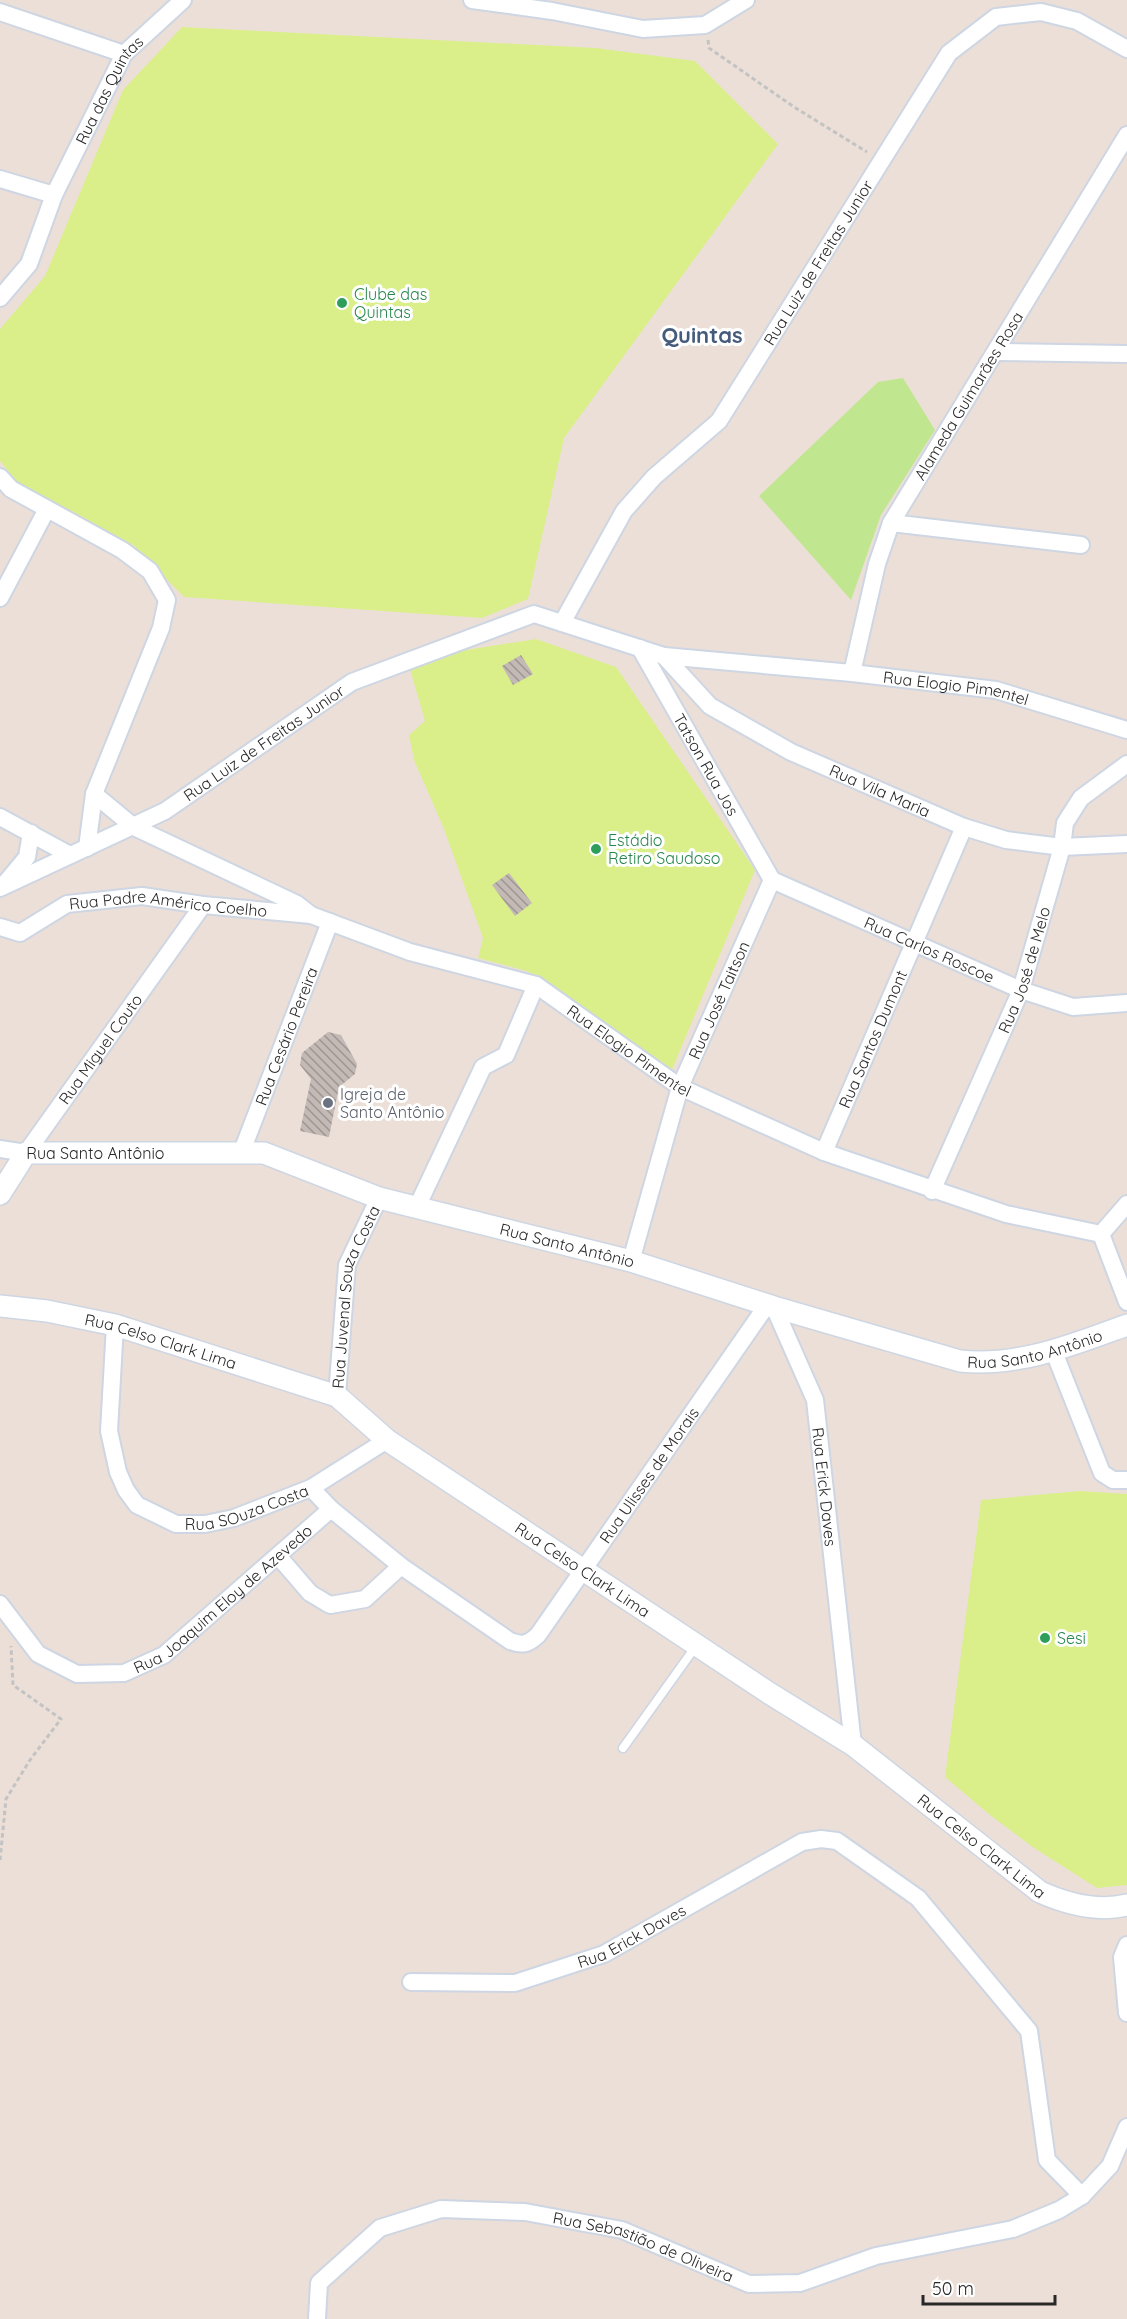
<svg xmlns="http://www.w3.org/2000/svg" width="1127" height="2319" font-family="Quicksand,sans-serif">
<defs>
<pattern id="building-back-hatch" width="6" height="6" patternUnits="userSpaceOnUse" patternTransform="scale(1.5)"><rect width="6" height="6" fill="#c3b9b5"/><path d="M-1 5l2 2M0 0l6 6M5-1l2 2" fill="none" stroke="#9e9693"/></pattern>
</defs>
<rect width="100%" height="100%" fill="#ecdfd8"/>
<polygon fill="#c0e78f" points="903,378 935,430 881,515 851,600 759,496 878,382"/>
<g fill="#daef8a">
<polygon points="182,27 596,48 695,61 778,144 564,438 528,599 482,618 184,597 133,545 19,484 0,461 0,329 45,276 123,90"/>
<polygon points="536,639 616,667 755,870 671,1072 527,971 478,958 483,938 444,829 414,760 409,735 425,721 409,666 454,652"/>
<polygon points="1080,1491 1127,1494 1127,1885 1097,1888 1034,1848 990,1815 945,1777 981,1500"/>
</g>
<g fill="url(#building-back-hatch)">
<polygon points="521,655 533,674 513,685 502,666"/>
<polygon points="509,873 532,903 515,916 492,885"/>
<polygon points="328,1032 341,1035 357,1064 355,1074 339,1087 329,1137 300,1131 311,1079 300,1065 302,1053"/>
</g>
<g fill="none" stroke-linecap="round" stroke-linejoin="round">
<g stroke="#cdd6e2" stroke-width="11">
<polyline id="service" points="623,1748 696,1646"/>
</g>
<g stroke="#cdd6e2" stroke-width="20">
<g id="minor">
<polyline points="472,0 552,11 643,29 705,25 746,0"/>
<polyline points="0,12 124,54"/>
<polyline points="0,179 54,195"/>
<path id="s1" d="M0 298 29 264 54 195 124 54 183 0"/>
<polyline points="996,352 1127,354"/>
<polyline points="0,477 11,489 122,550 150,571 167,600 161,628 94,794 87,848"/>
<polyline points="891,523 1081,545"/>
<polyline points="0,598 47,509"/>
<path id="s2" d="M562 623 624 511 654 477 719 421 949 53 996 17 1041 12 1077 21 1127 49"/>
<path id="s3" d="M640 648 772 880"/>
<path id="s4" d="M664 656 710 706 791 752 964 827 1006 840 1062 847 1127 844"/>
<path id="s5" d="M852 673 877 564 891 523 1127 135"/>
<path id="s6" d="M94 794 134 827 297 904 311 915 410 952 536 985 680 1087 824 1152 1006 1214 1101 1234 1127 1204"/>
<polyline points="0,817 70,855"/>
<path id="s7" d="M772 880 1021 990 1073 1007 1127 1003"/>
<polyline points="7,881 27,857 31,833"/>
<path id="s8" d="M0 888 165 811 352 682 534 614 664 656 852 673 996 690 1127 730"/>
<path id="s9" d="M0 927 20 933 67 904 142 896 203 905 311 915"/>
<path id="s10" d="M0 1149 26 1153 203 905"/>
<path id="s11" d="M242 1151 330 922"/>
<path id="s12" d="M824 1152 964 827"/>
<path id="s13" d="M932 1191 1021 990 1062 847 1065 823 1081 798 1127 764"/>
<polyline points="417,1207 483,1067 506,1055 536,985"/>
<polyline points="1101,1234 1127,1302"/>
<path id="s14" d="M631 1261 680 1087 772 880"/>
<path id="s15" d="M774 1307 815 1400 853 1745"/>
<path id="s16" d="M115 1325 109 1431 118 1472 126 1490 137 1505 176 1524H205L234 1518 311 1488 387 1440"/>
<polyline points="1054,1352 1102,1473 1113,1480 1127,1480"/>
<path id="s17" d="M337 1396 347 1265 379 1198"/>
<path id="s18" d="M331 1509 401 1566 510 1641C523 1646 528 1644 538 1635L767 1305"/>
<polyline points="279,1557 310,1593 330,1605 365,1599 401,1566"/>
<path id="s19" d="M0 1604 38 1654 77 1674 124 1673 164 1655 331 1509 311 1488"/>
<polyline points="1127,1945 1122,1957 1127,2013"/>
<path id="s20" d="M411 1982 515 1983 604 1954 802 1842 821 1839 837 1841 918 1898 1029 2031 1047 2160 1082 2196"/>
<path id="s21" d="M317 2319 319 2283 380 2228 441 2209 525 2212 622 2230 749 2284 800 2283 876 2256 1013 2229 1059 2210 1082 2196 1110 2166 1127 2127"/>
</g>
</g>
<g stroke="#cdd6e2" stroke-width="24">
<g id="tertiary">
<path id="s22" d="M0 1194 26 1153H264L379 1198 631 1261 774 1307 960 1361C1019 1367 1072 1345 1127 1325"/>
<path id="s23" d="M0 1306 47 1311 115 1325 337 1396 387 1440 769 1693 853 1745 1040 1892C1067 1904 1098 1912 1127 1905"/>
</g>
</g>
<g stroke="#c3c3c3" stroke-width="3" stroke-dasharray="4.5 3" stroke-linecap="butt">
<polyline points="708,40 709,48 794,107 867,152"/>
<polyline points="0,1860 6,1799 30,1760 61,1719 13,1685 11,1646"/>
</g>
<use href="#service" stroke="#fff" stroke-width="8"/>
<use href="#minor" stroke="#fff" stroke-width="16"/>
<use href="#tertiary" stroke="#fff" stroke-width="21"/>
</g>
<g fill="#2e9e5b" stroke="#fff" stroke-width="2">
<circle cx="342" cy="303" r="6"/>
<circle cx="596" cy="849" r="6"/>
<circle cx="1045" cy="1638" r="6"/>
</g>
<circle fill="#6b7280" stroke="#fff" stroke-width="2" cx="328" cy="1103" r="6"/>
<g text-anchor="middle" stroke-width="6" stroke-linejoin="round" paint-order="stroke">
<g font-size="16" fill="#282828" stroke="#fff">
<text dy="6" stroke="none"><textPath href="#s1" startOffset="237">Rua das Quintas</textPath></text>
<text dy="6" stroke="none"><textPath href="#s2" startOffset="446">Rua Luiz de Freitas Junior</textPath></text>
<text dy="6" stroke="none"><textPath href="#s5" startOffset="304">Alameda Guimarães Rosa</textPath></text>
<text dy="6" stroke="none"><textPath href="#s8" startOffset="1034">Rua Elogio Pimentel</textPath></text>
<text dy="6" stroke="none"><textPath href="#s8" startOffset="302">Rua Luiz de Freitas Junior</textPath></text>
<text dy="6" stroke="none"><textPath href="#s3" startOffset="134">Tatson Rua Jos</textPath></text>
<text dy="6" stroke="none"><textPath href="#s4" startOffset="258">Rua Vila Maria</textPath></text>
<text dy="6" stroke="none"><textPath href="#s9" startOffset="178">Rua Padre Américo Coelho</textPath></text>
<text dy="6" stroke="none"><textPath href="#s7" startOffset="172">Rua Carlos Roscoe</textPath></text>
<text dy="6" stroke="none"><textPath href="#s13" startOffset="240">Rua José de Melo</textPath></text>
<text dy="6" stroke="none"><textPath href="#s14" startOffset="276">Rua José Taitson</textPath></text>
<text dy="6" stroke="none"><textPath href="#s11" startOffset="123">Rua Cesário Pereira</textPath></text>
<text dy="6" stroke="none"><textPath href="#s12" startOffset="123">Rua Santos Dumont</textPath></text>
<text dy="6" stroke="none"><textPath href="#s10" startOffset="154">Rua Miguel Couto</textPath></text>
<text dy="6" stroke="none"><textPath href="#s6" startOffset="600">Rua Elogio Pimentel</textPath></text>
<text dy="6" stroke="none"><textPath href="#s22" startOffset="118">Rua Santo Antônio</textPath></text>
<text dy="6" stroke="none"><textPath href="#s22" startOffset="604">Rua Santo Antônio</textPath></text>
<text dy="6" stroke="none"><textPath href="#s17" startOffset="102">Rua Juvenal Souza Costa</textPath></text>
<text dy="6" stroke="none"><textPath href="#s23" startOffset="165">Rua Celso Clark Lima</textPath></text>
<text dy="6" stroke="none"><textPath href="#s22" startOffset="1090">Rua Santo Antônio</textPath></text>
<text dy="6" stroke="none"><textPath href="#s18" startOffset="448">Rua Ulisses de Morais</textPath></text>
<text dy="6" stroke="none"><textPath href="#s15" startOffset="189">Rua Erick Daves</textPath></text>
<text dy="6" stroke="none"><textPath href="#s16" startOffset="303">Rua SOuza Costa</textPath></text>
<text dy="6" stroke="none"><textPath href="#s23" startOffset="651">Rua Celso Clark Lima</textPath></text>
<text dy="6" stroke="none"><textPath href="#s19" startOffset="278">Rua Joaquim Eloy de Azevedo</textPath></text>
<text dy="6" stroke="none"><textPath href="#s23" startOffset="1137">Rua Celso Clark Lima</textPath></text>
<text dy="6" stroke="none"><textPath href="#s20" startOffset="230">Rua Erick Daves</textPath></text>
<text dy="6" stroke="none"><textPath href="#s21" startOffset="390">Rua Sebastião de Oliveira</textPath></text>
</g>
<g font-size="16" fill="#27864d" stroke="#fff" text-anchor="start">
<text x="354" y="300">Clube das<tspan x="354" dy="18">Quintas</tspan></text>
<text x="608" y="846">Estádio<tspan x="608" dy="18">Retiro Saudoso</tspan></text>
<text x="1057" y="1644">Sesi</text>
</g>
<g font-size="16" fill="#5b616d" stroke="#fff" text-anchor="start">
<text x="340" y="1100">Igreja de<tspan x="340" dy="18">Santo Antônio</tspan></text>
</g>
<g font-size="22" font-weight="bold" fill="#455b7b" stroke="#fff">
<text x="702" y="343">Quintas</text>
</g>
</g>
<path d="M923 2295v9h132v-9" fill="none" stroke="#282828" stroke-width="3"/>
<text x="932" y="2295" font-size="18" fill="#282828" stroke="#ffffff" stroke-width="4.5" paint-order="stroke">50 m</text>
</svg>
